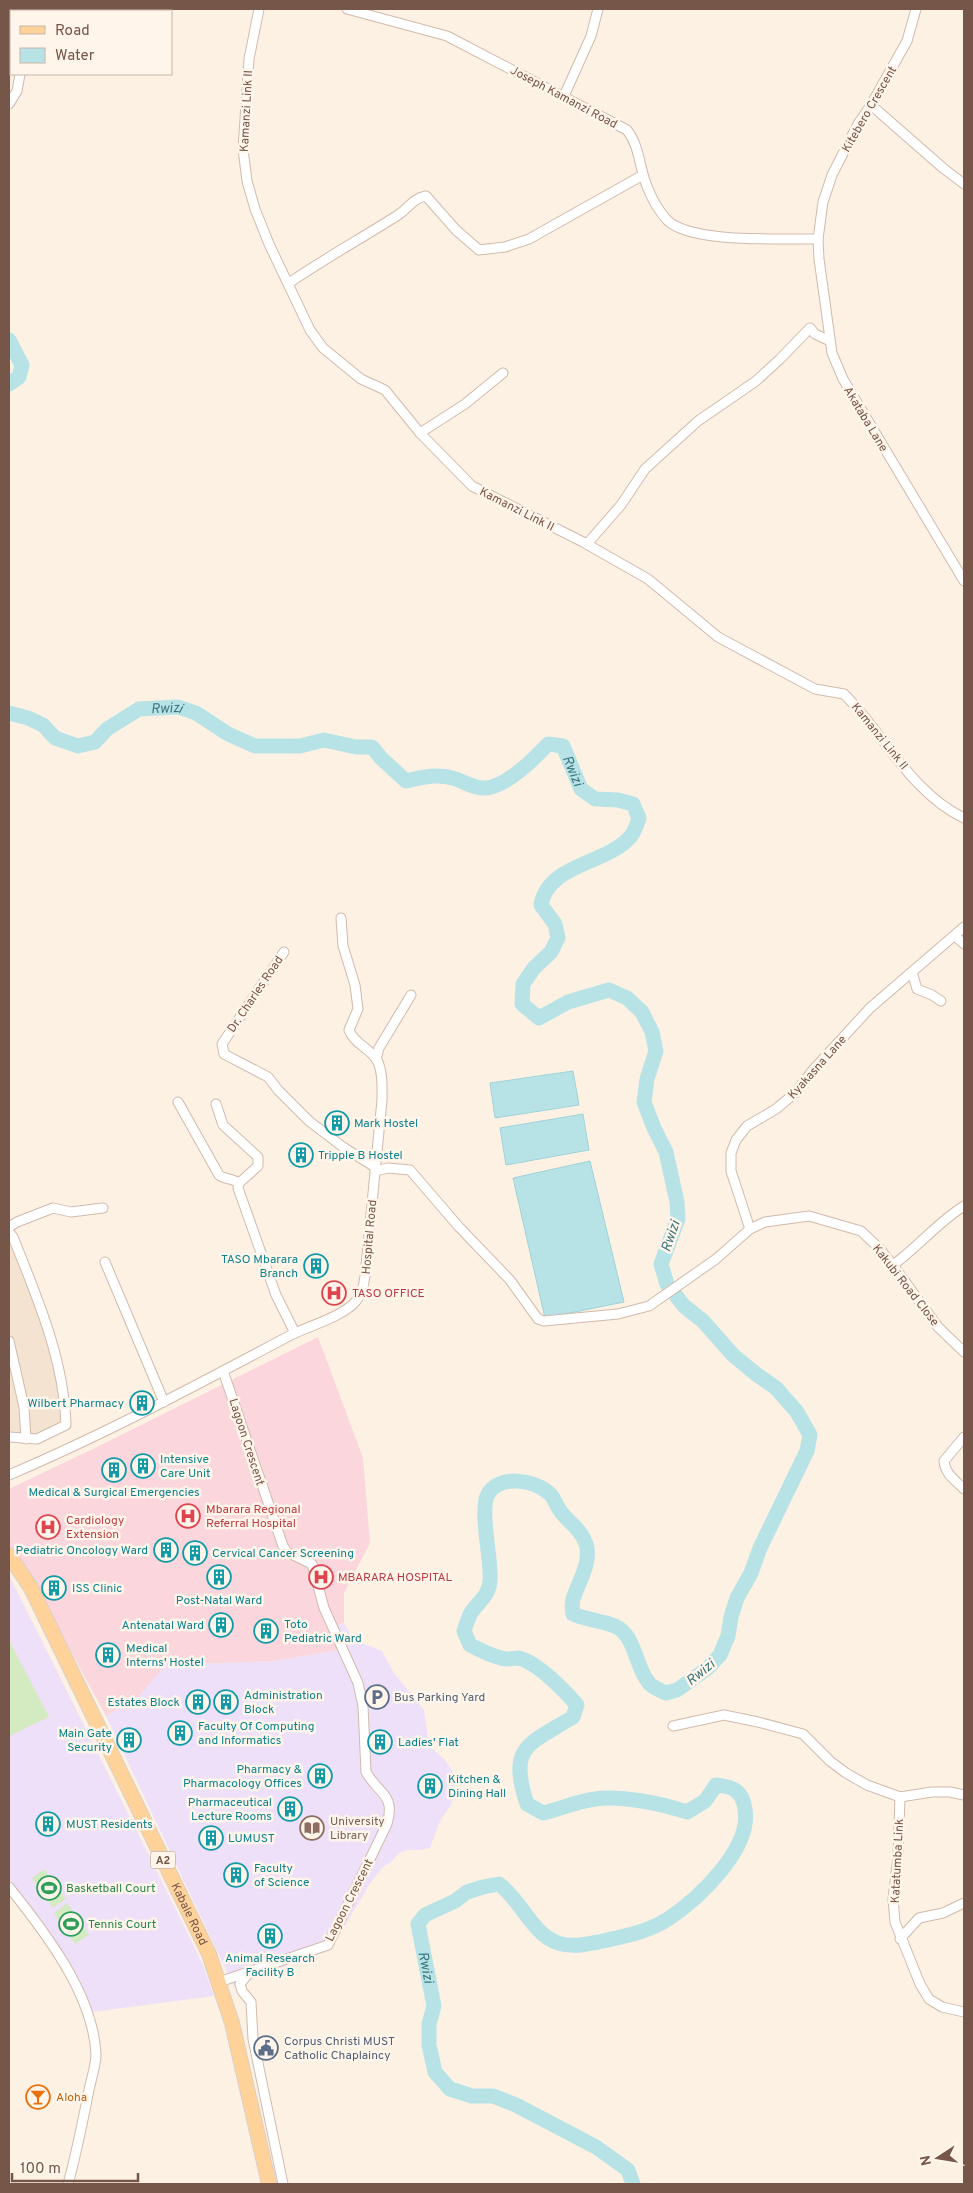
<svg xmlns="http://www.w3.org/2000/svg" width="973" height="2193" font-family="Overpass,sans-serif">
<rect width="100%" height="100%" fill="#fdf1e3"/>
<polygon fill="#f5e3d1" points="9,1232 59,1370 66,1425 47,1435 9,1437"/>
<g fill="#eee0f9">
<polygon points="9,1575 184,1926 203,1965 214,1996 92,2012 59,1949 9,1881"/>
<polygon points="344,1623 354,1640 382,1651 394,1673 424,1710 429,1746 445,1760 452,1771 455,1783 452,1803 440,1821 430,1848 421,1850 407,1850 399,1853 391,1862 383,1867 371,1882 332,1947 234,1987 106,1716 139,1696 165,1665 275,1661 337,1650 330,1628"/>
</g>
<polygon fill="#fbd6dc" points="318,1337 363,1458 370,1543 344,1593 344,1623 331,1628 337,1650 275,1661 166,1665 139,1696 106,1716 35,1586 9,1550 9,1489 97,1447"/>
<g fill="#d4ebc1">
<polygon points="9,1640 49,1717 9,1736"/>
<polygon points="44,1869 66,1899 53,1908 32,1878"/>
<polygon points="67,1903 89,1935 75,1944 54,1913"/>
</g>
<g fill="#b7e3e7" stroke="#9dd3d9">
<polygon points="573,1071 579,1105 495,1118 490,1083"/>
<polygon points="583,1114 589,1150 506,1165 500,1128"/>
<polygon points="590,1161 624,1302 545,1318 513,1178"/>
</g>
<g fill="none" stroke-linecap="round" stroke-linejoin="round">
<g stroke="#b7e3e7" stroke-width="15">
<polyline points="9,340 22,365 19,377 9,384"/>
<path id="s1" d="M9 713 28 718 43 725 55 738 78 746 95 742 107 729 139 709 178 707 196 713 228 734 255 746H300L324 740 356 747H372L381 758 406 781C424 777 438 773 456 779 464 782 476 789 485 788 506 787 534 759 548 744L563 746 581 789 595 799 618 800 633 804 639 818C637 824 635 831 631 836 607 865 548 863 541 905L555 924 558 938 551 952 534 968 523 984 522 1004 539 1018 568 1002 609 990 627 998 642 1012 652 1032 656 1051 647 1079 644 1102 654 1128 666 1152 677 1202 678 1219 661 1264 667 1284 684 1306 703 1321 733 1355 756 1374 776 1388 797 1412 810 1435 807 1451 760 1548 751 1573 737 1598 731 1617 728 1636 720 1655 708 1668 677 1690 666 1693C660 1690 653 1688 649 1683 636 1668 636 1641 620 1629 612 1622 585 1620 573 1614 572 1609 572 1604 573 1599 578 1583 592 1562 586 1544 580 1527 568 1523 559 1509 555 1503 554 1497 549 1493 534 1480 500 1474 488 1494 479 1511 492 1560 490 1581 488 1598 479 1600 471 1613 468 1618 466 1625 464 1631L470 1645C481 1650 494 1658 507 1659 511 1659 515 1658 519 1658 538 1663 564 1690 577 1705L573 1717C528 1745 508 1746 527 1804L543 1813C560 1809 578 1801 595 1799 621 1795 663 1804 687 1812L705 1801 716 1785C722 1786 730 1786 735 1790 741 1794 744 1801 745 1809 752 1849 698 1899 668 1919 648 1932 625 1936 603 1941 588 1944 573 1948 558 1943 532 1934 521 1900 499 1884L483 1887 467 1892 455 1901 425 1915 418 1924 434 2006 429 2024V2045L435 2072 450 2089 472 2096H493L516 2105 596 2147 628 2170 633 2184"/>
</g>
<g stroke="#d1baac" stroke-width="11">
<g id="minor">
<path d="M259 9 249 59 243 149 247 181 255 209 269 244 310 330 323 348 361 379 385 390 420 433 472 486 583 542 648 579 718 637 815 689 844 694C884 734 911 793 964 818"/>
<path d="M347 9 447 36 627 130C641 148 639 171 649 191 653 201 660 212 667 220 691 244 784 238 818 239"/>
<polyline points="916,9 907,41 871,105 858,124 832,175 823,202 818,239 819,259 832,353 843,379 964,581"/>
<polyline points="43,11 45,9"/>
<polyline points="564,96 591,36 598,9"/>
<polyline points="9,104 17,91 20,74"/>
<polyline points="871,105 943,168 964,184"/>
<path d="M289 283C324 259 362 238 398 215 409 208 413 198 426 196L456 230 479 250 505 247 529 239 643 175"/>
<polyline points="420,433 465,404 503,373"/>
<polyline points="587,544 621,505 645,469 698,421 756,381 780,359 810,328 815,334 830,341"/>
<polyline points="955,936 964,944"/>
<polyline points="284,952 222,1044 224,1054 268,1077 278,1090 309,1121 343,1147 375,1167"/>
<polyline points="912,972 917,989 932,995 941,1001"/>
<polyline points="376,1059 379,1048 411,995"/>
<path d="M178 1102 219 1175C223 1179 233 1178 239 1183"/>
<polyline points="216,1104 223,1125 258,1157 258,1166 239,1183 238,1188 276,1295 295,1333"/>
<polyline points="375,1171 388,1168 410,1170 459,1227 510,1280 538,1319 544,1321 618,1314 649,1306 716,1259 750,1229 765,1222 809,1216 861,1231 879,1248 893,1265 938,1327 964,1352"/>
<polyline points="9,1227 17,1222 53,1208 71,1212 103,1208"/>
<polyline points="750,1229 731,1171 731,1153 736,1140 747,1126 776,1109 795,1093 813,1070 870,1008 964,927"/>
<path d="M9 1232 13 1237C37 1297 64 1359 66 1425L37 1439 9 1437"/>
<polyline points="105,1262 164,1402"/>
<path d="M893 1265C918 1247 938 1222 964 1206"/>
<polyline points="9,1341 24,1407 26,1439"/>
<path d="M964 1437 944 1461C945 1474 955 1480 964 1489"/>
<path d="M9 1475C105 1434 197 1385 289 1336 308 1326 343 1317 356 1301 362 1294 364 1285 365 1276L382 1100C382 1087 383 1072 377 1060 370 1048 354 1044 349 1030L358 1009 355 985 343 946 341 918"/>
<polyline points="673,1726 724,1715 758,1722 803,1734 830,1761 846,1773 867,1785 900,1797 932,1792 950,1792 964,1795"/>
<polyline points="900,1797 898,1857 893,1899 895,1922 920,1984 929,1999 942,2007 964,2012"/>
<path d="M9 1887C45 1932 93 1994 96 2054 96 2067 90 2082 88 2095 82 2125 76 2155 68 2184"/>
<polyline points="900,1939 919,1918 943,1913 964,1903"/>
<polyline points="248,1974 240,1984 242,1991 251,2002 253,2039 283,2184"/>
<path d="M219 1982 328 1945 387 1824C396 1794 378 1794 366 1772L363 1706 358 1683 324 1608 312 1564 287 1552 283 1546 223 1371"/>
</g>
</g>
<g stroke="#d9d0cc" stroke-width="16">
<g id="primary">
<path id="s2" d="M9 1555 31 1588 209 1954 232 2023 269 2184"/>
</g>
</g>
<use href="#minor" stroke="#fff" stroke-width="9"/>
<use href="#primary" stroke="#fed299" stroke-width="14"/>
</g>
<defs>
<g id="building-ring" transform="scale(1.25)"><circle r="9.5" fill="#fff5ea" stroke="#0f9aa8" stroke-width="1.5"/><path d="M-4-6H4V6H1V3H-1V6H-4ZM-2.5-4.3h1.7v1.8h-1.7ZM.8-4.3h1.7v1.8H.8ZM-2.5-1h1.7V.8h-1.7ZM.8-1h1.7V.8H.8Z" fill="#0f9aa8"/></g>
<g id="hospital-ring" transform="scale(1.25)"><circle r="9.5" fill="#fff5ea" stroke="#e0444e" stroke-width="1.5"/><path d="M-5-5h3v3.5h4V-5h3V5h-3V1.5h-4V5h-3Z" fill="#e0444e"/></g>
<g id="parking-ring" transform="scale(1.25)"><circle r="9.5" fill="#fff5ea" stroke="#5c6f8a" stroke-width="1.5"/><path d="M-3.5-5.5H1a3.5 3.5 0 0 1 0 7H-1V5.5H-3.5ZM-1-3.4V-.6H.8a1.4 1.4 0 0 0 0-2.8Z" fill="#5c6f8a"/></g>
<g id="library-ring" transform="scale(1.25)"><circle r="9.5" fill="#fff5ea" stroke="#8d6e63" stroke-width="1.5"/><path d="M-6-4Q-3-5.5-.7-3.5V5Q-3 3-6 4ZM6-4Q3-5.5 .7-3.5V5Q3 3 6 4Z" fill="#8d6e63"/></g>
<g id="stadium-ring" transform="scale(1.25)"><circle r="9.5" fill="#fff5ea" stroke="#2e9e5b" stroke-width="1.5"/><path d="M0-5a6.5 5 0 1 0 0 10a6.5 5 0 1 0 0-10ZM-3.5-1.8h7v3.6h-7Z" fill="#2e9e5b"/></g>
<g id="civic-ring" transform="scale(1.25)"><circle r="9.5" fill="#fff5ea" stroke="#5c6f8a" stroke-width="1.5"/><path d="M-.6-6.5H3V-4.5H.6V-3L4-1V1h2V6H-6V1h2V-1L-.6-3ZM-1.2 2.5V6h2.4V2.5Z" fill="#5c6f8a"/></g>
<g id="bar-ring" transform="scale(1.25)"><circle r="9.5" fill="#fff5ea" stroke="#e8710a" stroke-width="1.5"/><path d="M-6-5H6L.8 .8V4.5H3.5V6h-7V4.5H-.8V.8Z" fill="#e8710a"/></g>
</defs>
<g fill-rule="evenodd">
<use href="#building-ring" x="337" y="1123"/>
<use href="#building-ring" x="301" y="1155"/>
<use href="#building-ring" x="316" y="1266"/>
<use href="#hospital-ring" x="334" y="1293"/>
<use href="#building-ring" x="142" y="1403"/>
<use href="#building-ring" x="143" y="1466"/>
<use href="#building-ring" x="114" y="1470"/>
<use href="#hospital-ring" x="188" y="1516"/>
<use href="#hospital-ring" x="48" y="1527"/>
<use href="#building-ring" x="166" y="1550"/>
<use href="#building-ring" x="195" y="1553"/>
<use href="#building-ring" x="219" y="1577"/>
<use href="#hospital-ring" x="321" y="1577"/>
<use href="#building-ring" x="54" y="1588"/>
<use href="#building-ring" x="221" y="1625"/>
<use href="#building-ring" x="266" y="1631"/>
<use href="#building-ring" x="108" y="1655"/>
<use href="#parking-ring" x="377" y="1697"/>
<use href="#building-ring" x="198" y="1702"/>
<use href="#building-ring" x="226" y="1702"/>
<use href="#building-ring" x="180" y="1733"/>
<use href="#building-ring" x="129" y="1740"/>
<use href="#building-ring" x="380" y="1742"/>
<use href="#building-ring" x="320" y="1776"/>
<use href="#building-ring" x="430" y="1786"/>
<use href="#building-ring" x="290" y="1809"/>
<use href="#building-ring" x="48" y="1824"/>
<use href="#library-ring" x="312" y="1828"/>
<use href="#building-ring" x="211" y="1838"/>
<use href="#building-ring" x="236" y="1875"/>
<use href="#stadium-ring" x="49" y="1888"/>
<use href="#stadium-ring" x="71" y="1924"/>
<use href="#building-ring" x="270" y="1936"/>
<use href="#civic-ring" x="266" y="2048"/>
<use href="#bar-ring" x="38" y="2097"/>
</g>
<g text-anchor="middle" stroke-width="5" stroke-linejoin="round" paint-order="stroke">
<rect fill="#fff5ea" stroke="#9f8679" stroke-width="1" x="150.5" y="1851.5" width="25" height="17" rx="4"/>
<g font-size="11" font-weight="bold" fill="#765648">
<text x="163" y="1864">A2</text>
</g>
<g font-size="12" fill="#765648" stroke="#fff5ea">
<text transform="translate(564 97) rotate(28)" y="4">Joseph Kamanzi Road</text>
<text transform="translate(869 109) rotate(-60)" y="4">Kitebero Crescent</text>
<text transform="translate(246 111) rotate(-87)" y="4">Kamanzi Link II</text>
<text transform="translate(866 419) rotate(59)" y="4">Akataba Lane</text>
<text transform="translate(517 509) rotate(27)" y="4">Kamanzi Link II</text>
<text transform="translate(880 736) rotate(51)" y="4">Kamanzi Link II</text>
<text transform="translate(255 994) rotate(-56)" y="4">Dr. Charles Road</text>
<text transform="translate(817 1067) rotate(-48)" y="4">Kyakasna Lane</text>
<text transform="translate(369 1237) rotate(-85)" y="4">Hospital Road</text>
<text transform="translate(906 1285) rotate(52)" y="4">Kakubi Road Close</text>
<text transform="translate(247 1442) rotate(72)" y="4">Lagoon Crescent</text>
<text transform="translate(897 1861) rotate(-87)" y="4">Katatumba Link</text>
<text transform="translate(349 1900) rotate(-63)" y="4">Lagoon Crescent</text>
<text dy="4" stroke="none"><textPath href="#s2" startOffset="402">Kabale Road</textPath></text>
</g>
<g font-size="12" fill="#0d838f" stroke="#fff5ea" text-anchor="start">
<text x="354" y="1127">Mark Hostel</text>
<text x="318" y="1159">Tripple B Hostel</text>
<text x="298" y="1263" text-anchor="end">TASO Mbarara<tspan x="298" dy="14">Branch</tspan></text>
<text x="124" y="1407" text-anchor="end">Wilbert Pharmacy</text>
<text x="160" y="1463">Intensive<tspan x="160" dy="14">Care Unit</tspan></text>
<text x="114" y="1496" text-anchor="middle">Medical &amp; Surgical Emergencies</text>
<text x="148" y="1554" text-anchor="end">Pediatric Oncology Ward</text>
<text x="212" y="1557">Cervical Cancer Screening</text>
<text x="72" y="1592">ISS Clinic</text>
<text x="219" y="1604" text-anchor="middle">Post-Natal Ward</text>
<text x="284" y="1628">Toto<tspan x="284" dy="14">Pediatric Ward</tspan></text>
<text x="204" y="1629" text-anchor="end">Antenatal Ward</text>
<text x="126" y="1652">Medical<tspan x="126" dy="14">Interns' Hostel</tspan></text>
<text x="244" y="1699">Administration<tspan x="244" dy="14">Block</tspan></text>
<text x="180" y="1706" text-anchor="end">Estates Block</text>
<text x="198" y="1730">Faculty Of Computing<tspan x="198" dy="14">and Informatics</tspan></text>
<text x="112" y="1737" text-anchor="end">Main Gate<tspan x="112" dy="14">Security</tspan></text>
<text x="398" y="1746">Ladies' Flat</text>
<text x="302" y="1773" text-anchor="end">Pharmacy &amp;<tspan x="302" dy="14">Pharmacology Offices</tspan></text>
<text x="448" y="1783">Kitchen &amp;<tspan x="448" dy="14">Dining Hall</tspan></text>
<text x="272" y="1806" text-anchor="end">Pharmaceutical<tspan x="272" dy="14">Lecture Rooms</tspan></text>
<text x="66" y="1828">MUST Residents</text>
<text x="228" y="1842">LUMUST</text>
<text x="254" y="1872">Faculty<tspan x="254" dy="14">of Science</tspan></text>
<text x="270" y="1962" text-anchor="middle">Animal Research<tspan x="270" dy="14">Facility B</tspan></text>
</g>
<g font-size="12" fill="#be3a42" stroke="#fff5ea" text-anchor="start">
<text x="352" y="1297">TASO OFFICE</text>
<text x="206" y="1513">Mbarara Regional<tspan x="206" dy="14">Referral Hospital</tspan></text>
<text x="66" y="1524">Cardiology<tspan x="66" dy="14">Extension</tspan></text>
<text x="338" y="1581">MBARARA HOSPITAL</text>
</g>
<g font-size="12" fill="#4e5e75" stroke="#fff5ea" text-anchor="start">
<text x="394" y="1701">Bus Parking Yard</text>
<text x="284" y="2045">Corpus Christi MUST<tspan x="284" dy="14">Catholic Chaplaincy</tspan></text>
</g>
<g font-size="12" fill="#785e54" stroke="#fff5ea" text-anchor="start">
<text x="330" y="1825">University<tspan x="330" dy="14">Library</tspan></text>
</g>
<g font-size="12" fill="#27864d" stroke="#fff5ea" text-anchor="start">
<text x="66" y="1892">Basketball Court</text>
<text x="88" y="1928">Tennis Court</text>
</g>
<g font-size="12" fill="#c56008" stroke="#fff5ea" text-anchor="start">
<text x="56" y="2101">Aloha</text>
</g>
<g font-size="14" font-style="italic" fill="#3b757c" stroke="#fff5ea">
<text dy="5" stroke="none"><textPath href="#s1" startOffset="179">Rwizi</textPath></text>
<text dy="5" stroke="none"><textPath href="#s1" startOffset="645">Rwizi</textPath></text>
<text transform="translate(670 1236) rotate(-71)" y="5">Rwizi</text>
<text transform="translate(700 1672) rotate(-39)" y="5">Rwizi</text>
<text dy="5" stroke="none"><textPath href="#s1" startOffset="3404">Rwizi</textPath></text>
</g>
</g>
<rect width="973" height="2193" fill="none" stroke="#765648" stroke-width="20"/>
<rect x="10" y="10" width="162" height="65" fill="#fff5ea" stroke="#c8b5a9"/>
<rect x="20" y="26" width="25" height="8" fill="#fed299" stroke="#c8b5a9"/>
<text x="55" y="35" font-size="15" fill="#765648">Road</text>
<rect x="20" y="48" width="25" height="15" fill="#b7e3e7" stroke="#c8b5a9"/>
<text x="55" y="60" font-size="15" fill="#765648">Water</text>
<g transform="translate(938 2158) rotate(258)" stroke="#fff5ea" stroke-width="4" paint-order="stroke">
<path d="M0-4L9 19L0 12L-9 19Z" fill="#765648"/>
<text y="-8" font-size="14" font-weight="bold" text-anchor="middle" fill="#765648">N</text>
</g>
<path d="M12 2173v8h126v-8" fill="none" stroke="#765648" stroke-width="2.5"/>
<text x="20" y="2173" font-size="15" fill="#765648" stroke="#fff5ea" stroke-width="4" paint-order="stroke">100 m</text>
</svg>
